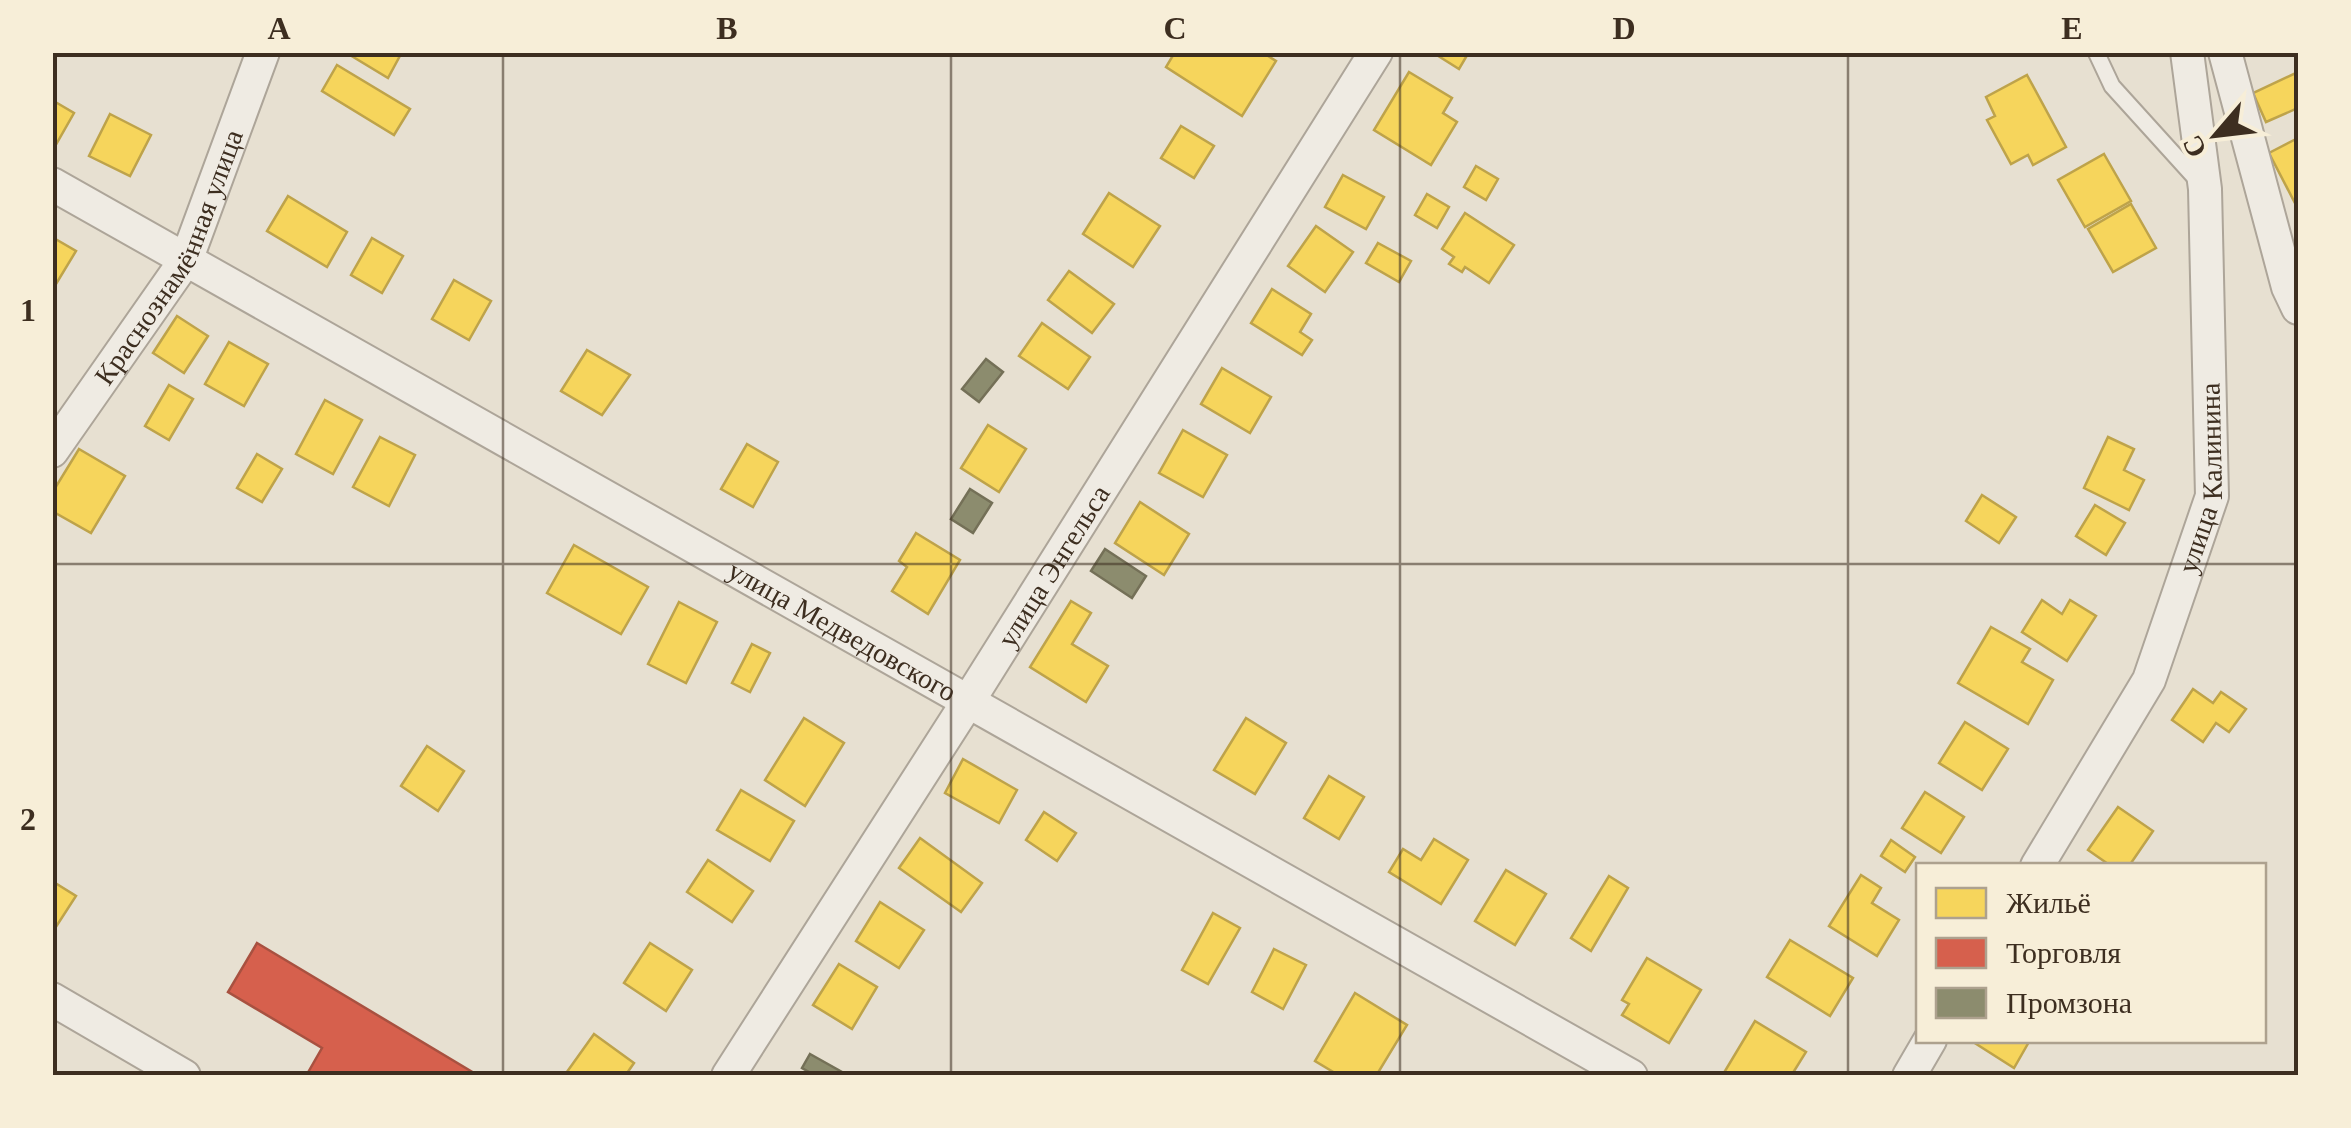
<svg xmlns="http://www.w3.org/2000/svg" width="2351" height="1128" font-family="'Times New Roman',serif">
<rect width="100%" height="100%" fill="#e7e0d1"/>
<g fill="#f6d55c" stroke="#bea34a" stroke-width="2.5">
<polygon points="345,52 402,52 388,78"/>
<polygon points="1175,52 1262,52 1276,61 1242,116 1166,67"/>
<polygon points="1432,52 1469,52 1459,69"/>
<polygon points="337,65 410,109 394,135 322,91"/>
<polygon points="1409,72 1452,98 1443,113 1457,122 1431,165 1374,130"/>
<polygon points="2298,72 2298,108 2266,122 2253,93"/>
<polygon points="2027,75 2066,147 2033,165 2028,155 2011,164 1987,120 1995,116 1986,97"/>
<polygon points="52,100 74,113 54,148 52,147"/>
<polygon points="110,114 151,135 130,176 89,156"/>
<polygon points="1181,126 1214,146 1194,178 1161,158"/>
<polygon points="2298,138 2298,209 2269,153"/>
<polygon points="2104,154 2131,201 2085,227 2058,180"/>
<polygon points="1476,166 1498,179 1486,200 1464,187"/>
<polygon points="1343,175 1384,197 1366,229 1325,207"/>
<polygon points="1109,193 1160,226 1133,267 1083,234"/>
<polygon points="1427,194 1449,207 1437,228 1415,215"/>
<polygon points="288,196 347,232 327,267 267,231"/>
<polygon points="2131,204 2156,248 2113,272 2088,229"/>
<polygon points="1465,213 1514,245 1489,283 1465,267 1462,272 1449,264 1454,257 1442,249"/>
<polygon points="1316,226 1353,252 1325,292 1288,266"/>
<polygon points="52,237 76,251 53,289 52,289"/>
<polygon points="372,238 403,256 382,293 351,275"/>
<polygon points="1378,243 1411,261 1399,282 1366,263"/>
<polygon points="1069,271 1114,304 1092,333 1048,300"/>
<polygon points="454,280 491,301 469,340 432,319"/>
<polygon points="1272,289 1311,314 1300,332 1312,340 1302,355 1251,323"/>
<polygon points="177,316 208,336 184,373 153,353"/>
<polygon points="1042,323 1090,357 1068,389 1019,356"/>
<polygon points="229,342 268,364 244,406 205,384"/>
<polygon points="587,350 630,375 602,415 561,391"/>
<polygon points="1222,368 1271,397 1250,433 1201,404"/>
<polygon points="169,385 193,399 169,440 145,426"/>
<polygon points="325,400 362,420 333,474 296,454"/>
<polygon points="988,425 1026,449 999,492 961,468"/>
<polygon points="1183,430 1227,455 1203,497 1159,473"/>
<polygon points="380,437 415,455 389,506 353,487"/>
<polygon points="2108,437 2134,449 2124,470 2144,480 2129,510 2084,488"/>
<polygon points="747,444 778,462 753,507 721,489"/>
<polygon points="79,449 125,476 91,533 52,511 52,493"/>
<polygon points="257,454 282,469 262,502 237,488"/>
<polygon points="1982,495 2016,517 1999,543 1966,521"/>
<polygon points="1140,502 1189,534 1164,575 1115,543"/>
<polygon points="2095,505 2125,523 2106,555 2076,536"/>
<polygon points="916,533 960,560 928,614 892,591 907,567 899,561"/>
<polygon points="574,545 648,587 621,634 547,593"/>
<polygon points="2042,600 2062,614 2070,600 2096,616 2067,661 2022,632"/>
<polygon points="1071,601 1091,613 1072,644 1108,666 1086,702 1030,667"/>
<polygon points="679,602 717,622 686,683 648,664"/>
<polygon points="1991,627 2030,649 2022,662 2053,680 2028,724 1958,683"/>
<polygon points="752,644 770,653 750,692 732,683"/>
<polygon points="2193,689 2213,703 2221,692 2246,709 2229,732 2216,723 2203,742 2172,720"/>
<polygon points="804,718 844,743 805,806 765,780"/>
<polygon points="1246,718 1286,743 1255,794 1214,770"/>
<polygon points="1965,722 2008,749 1982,790 1939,763"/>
<polygon points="427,746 464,771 438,811 401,786"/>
<polygon points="963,759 1017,790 999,823 945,793"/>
<polygon points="1329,776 1364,797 1339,839 1304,818"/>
<polygon points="741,790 794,821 770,861 717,830"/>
<polygon points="1925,792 1964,817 1941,853 1902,828"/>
<polygon points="2118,807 2153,831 2129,866 2111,866 2088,850"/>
<polygon points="1044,812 1076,833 1057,861 1026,840"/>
<polygon points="920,838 982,883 961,912 899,868"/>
<polygon points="1434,839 1468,860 1441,904 1389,872 1403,849 1421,860"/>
<polygon points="1891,840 1915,857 1905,872 1881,856"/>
<polygon points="708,860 753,891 732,922 687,892"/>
<polygon points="1506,870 1546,894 1515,945 1475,921"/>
<polygon points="1861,875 1881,888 1872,903 1899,920 1877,956 1829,926"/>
<polygon points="1609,876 1628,888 1591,951 1571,938"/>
<polygon points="52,881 76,896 52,933"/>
<polygon points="880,902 924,930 899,968 856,941"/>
<polygon points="1213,913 1240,928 1208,984 1182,970"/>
<polygon points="1790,940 1853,978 1830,1016 1767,977"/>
<polygon points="650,943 692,970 666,1011 624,983"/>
<polygon points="1274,949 1306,965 1283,1009 1252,992"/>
<polygon points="1647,958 1701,990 1669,1043 1622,1015 1629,1004 1622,1000"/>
<polygon points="839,964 877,987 852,1029 813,1005"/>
<polygon points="1355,993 1407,1025 1376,1076 1340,1076 1315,1061"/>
<polygon points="1755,1021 1806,1052 1791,1076 1722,1076"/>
<polygon points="594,1034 634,1063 625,1076 564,1076"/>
<polygon points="1970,1040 2030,1040 2014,1068"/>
</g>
<polygon fill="#d6604d" stroke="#a85140" stroke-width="2.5" points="257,943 479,1076 306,1076 322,1048 228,992"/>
<g fill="#8c8c6e" stroke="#747057" stroke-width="2.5">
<polygon points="986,359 1003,372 979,402 962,389"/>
<polygon points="970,489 992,503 973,533 951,519"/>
<polygon points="1105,549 1146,576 1132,598 1091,571"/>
<polygon points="810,1054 842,1072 840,1076 816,1076 802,1068"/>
</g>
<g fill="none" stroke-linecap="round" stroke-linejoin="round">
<g stroke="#ada599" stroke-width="19">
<polyline id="service" points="2096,52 2112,86 2199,182"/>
</g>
<g stroke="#ada599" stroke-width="36">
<g id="minor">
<polyline points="2225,52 2288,287 2298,308"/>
<path id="s1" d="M52 184 1631 1076"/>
<path id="s2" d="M52 451 187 258 263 52"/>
<path id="s3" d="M2037 866 2149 680 2212 496 2205 189 2187 52"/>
<polyline points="52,999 184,1076"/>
<path id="s4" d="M728 1076 969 700 1376 52"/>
<polyline points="1909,1076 1930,1040"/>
</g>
</g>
<use href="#service" stroke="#efebe3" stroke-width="15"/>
<use href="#minor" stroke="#efebe3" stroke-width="32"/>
</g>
<path fill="none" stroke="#3d2e20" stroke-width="2.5" stroke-opacity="0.55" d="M503 52V1076M951 52V1076M1400 52V1076M1848 52V1076M52 564H2298"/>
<g text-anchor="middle" stroke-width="10" stroke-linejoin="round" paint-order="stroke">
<g font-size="28" fill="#3d2e20" stroke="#f7eed8">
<text dy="10" stroke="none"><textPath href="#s2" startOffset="228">Краснознамённая улица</textPath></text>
<text dy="10" stroke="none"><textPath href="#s3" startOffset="428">улица Калинина</textPath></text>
<text dy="10" stroke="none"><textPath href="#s4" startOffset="605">улица Энгельса</textPath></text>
<text dy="10" stroke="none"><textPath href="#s1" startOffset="908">улица Медведовского</textPath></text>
</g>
</g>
<rect width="2351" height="1128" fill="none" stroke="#f7eed8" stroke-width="110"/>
<rect x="1916" y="863" width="350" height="180" fill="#f7eed8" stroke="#ada18e" stroke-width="2.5"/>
<rect x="1936" y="888" width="50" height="30" fill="#f6d55c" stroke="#ada18e" stroke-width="2.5"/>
<text x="2006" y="913" font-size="30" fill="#3d2e20">Жильё</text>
<rect x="1936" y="938" width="50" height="30" fill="#d6604d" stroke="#ada18e" stroke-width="2.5"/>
<text x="2006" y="963" font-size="30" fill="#3d2e20">Торговля</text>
<rect x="1936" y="988" width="50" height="30" fill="#8c8c6e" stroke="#ada18e" stroke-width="2.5"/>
<text x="2006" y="1013" font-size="30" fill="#3d2e20">Промзона</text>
<g transform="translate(2216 135) rotate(242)" stroke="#f7eed8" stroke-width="8" paint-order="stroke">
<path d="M0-8L18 38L0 25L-18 38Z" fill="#3d2e20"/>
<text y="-15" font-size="28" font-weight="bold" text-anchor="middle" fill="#3d2e20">С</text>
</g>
<rect x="55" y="55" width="2241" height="1018" fill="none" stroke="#3d2e20" stroke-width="4"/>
<g font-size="32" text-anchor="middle" font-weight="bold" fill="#3d2e20">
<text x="279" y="39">A</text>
<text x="727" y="39">B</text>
<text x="1175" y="39">C</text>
<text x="1624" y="39">D</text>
<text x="2072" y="39">E</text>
<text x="28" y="321">1</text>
<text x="28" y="830">2</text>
</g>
</svg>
